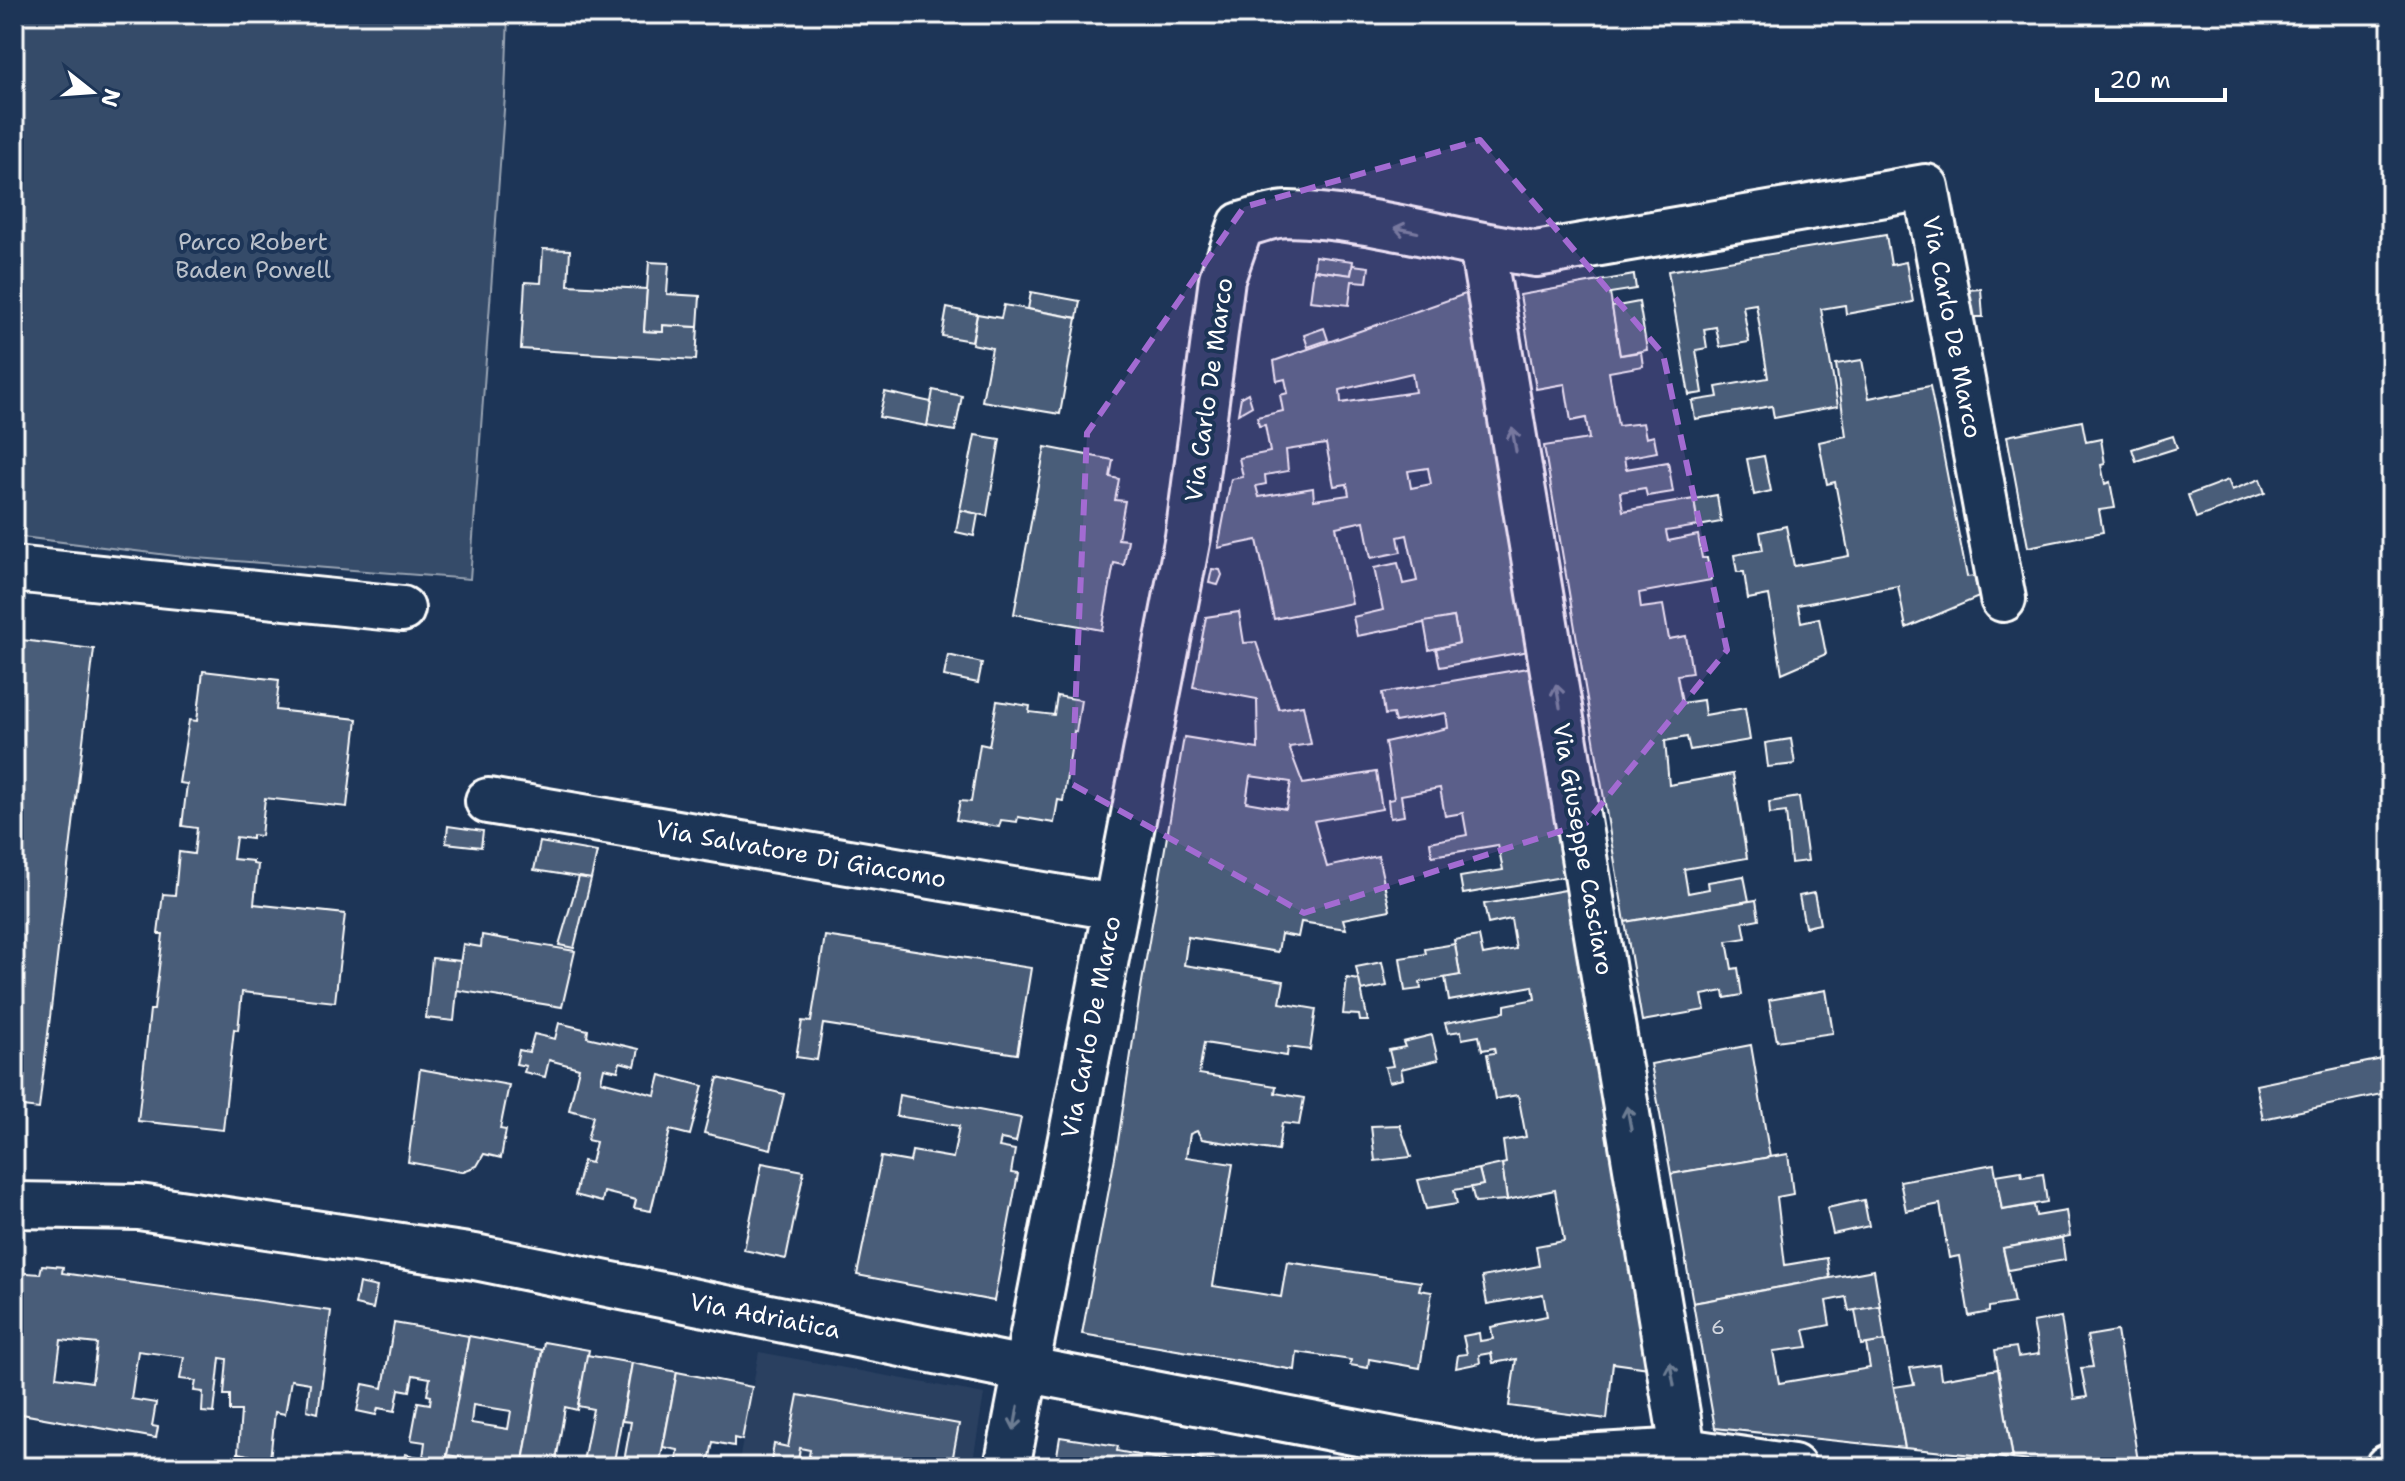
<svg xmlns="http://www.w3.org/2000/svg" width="2405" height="1481" font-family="'Shantell Sans',sans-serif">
<rect width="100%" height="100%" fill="#1d3557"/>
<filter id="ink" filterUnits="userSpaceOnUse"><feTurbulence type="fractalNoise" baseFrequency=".0125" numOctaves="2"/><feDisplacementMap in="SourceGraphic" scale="16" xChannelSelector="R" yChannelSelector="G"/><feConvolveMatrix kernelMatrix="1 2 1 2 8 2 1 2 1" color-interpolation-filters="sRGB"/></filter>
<g filter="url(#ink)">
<polygon fill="#2a4161" points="759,1352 984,1394 972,1467 738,1467"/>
<polygon fill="#364b69" stroke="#9aa5b4" stroke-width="2" points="14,14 508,14 505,96 470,579 184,557 14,536"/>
<g fill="#4a5d79" stroke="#fff" stroke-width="2" fill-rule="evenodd">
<polygon points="1886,235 1891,265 1906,262 1913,302 1846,314 1845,305 1821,309 1838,406 1774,418 1772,406 1695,419 1692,401 1718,397 1716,387 1768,378 1756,304 1743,306 1749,342 1720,347 1716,327 1704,329 1707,348 1696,350 1703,393 1689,395 1668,271"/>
<polygon points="543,249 570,250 568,285 647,289 644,331 663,332 663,325 698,327 696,360 521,349 525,282 541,283"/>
<polygon points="1315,256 1353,261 1351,275 1314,270"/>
<polygon points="649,262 669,263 667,294 700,296 698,327 663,325 663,332 644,331"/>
<polygon points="1353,265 1369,267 1367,282 1352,281 1349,305 1310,301 1314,270 1351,275"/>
<polygon points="1634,275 1636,289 1610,293 1620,355 1641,352 1643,366 1609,372 1618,426 1643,423 1646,438 1654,436 1657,452 1624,458 1626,469 1668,462 1673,492 1647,496 1645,488 1620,492 1623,511 1694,499 1698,526 1666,531 1668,541 1698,535 1702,558 1707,558 1711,580 1639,593 1641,608 1663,605 1669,639 1686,636 1692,673 1677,675 1682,703 1703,700 1705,715 1745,708 1750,740 1690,750 1687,737 1665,741 1669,785 1733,774 1747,858 1684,869 1688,893 1709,889 1708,882 1744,876 1749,901 1625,922 1544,446 1589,439 1586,418 1571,421 1565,384 1536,389 1520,295"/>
<polygon points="1981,289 1983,317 1968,317 1966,290"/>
<polygon points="1031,292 1080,301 1077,318 1028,309"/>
<path d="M1468 293 1529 651 1440 667 1436 648 1459 643 1454 617 1357 636 1353 617 1383 610 1374 568 1398 563 1403 584 1417 581 1407 535 1398 537 1401 552 1371 558 1364 521 1336 527 1352 603 1274 619 1257 540 1218 548 1231 479 1243 477 1239 458 1270 452 1265 425 1259 426 1257 417 1283 411 1280 395 1288 393 1285 379 1277 381 1274 361ZM1412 373 1415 392 1341 403 1340 390ZM1326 444 1334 486 1347 484 1349 495 1314 500 1313 488 1259 497 1256 486 1266 484 1265 475 1288 471 1286 450ZM1428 468 1431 484 1411 488 1408 471Z"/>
<polygon points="1639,302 1647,350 1620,355 1612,307"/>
<polygon points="1004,305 1077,318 1060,414 982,401 992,348 972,344 977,314 1001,318"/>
<polygon points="947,308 977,314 972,341 942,336"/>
<polygon points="1324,328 1328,340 1308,347 1304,335"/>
<polygon points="1862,360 1869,398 1930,386 1967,577 1974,576 1979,597 1906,628 1898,586 1798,605 1801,622 1819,618 1826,654 1782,673 1769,595 1748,599 1744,572 1737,572 1734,555 1763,550 1760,532 1786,526 1794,566 1849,556 1835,482 1827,484 1819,442 1846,436 1836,364"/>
<polygon points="933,390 962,396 955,431 927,426"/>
<polygon points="885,392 931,402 927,426 879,417"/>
<polygon points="1248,393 1252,406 1238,414 1241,397"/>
<polygon points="2082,421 2086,442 2101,439 2105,464 2101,465 2105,484 2110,482 2115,508 2099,510 2103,532 2028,547 2007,436"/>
<polygon points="975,435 1000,439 987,516 960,510"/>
<polygon points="2173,436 2177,448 2136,461 2132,449"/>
<polygon points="1045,447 1113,460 1110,477 1119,479 1115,500 1125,501 1118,539 1128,540 1124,565 1114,563 1102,630 1014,614"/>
<polygon points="1764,456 1771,491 1754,495 1747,459"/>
<polygon points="2260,479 2265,493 2196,518 2188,495 2228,480 2232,490"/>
<polygon points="1717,495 1721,522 1698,526 1694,499"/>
<polygon points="960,510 978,514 974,536 956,532"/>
<polygon points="1212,569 1220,570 1222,575 1218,585 1209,583"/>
<path d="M1239 612 1244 643 1256 642 1279 709 1303 705 1311 744 1289 747 1303 784 1376 772 1382 809 1314 821 1327 867 1378 856 1390 910 1343 919 1346 929 1301 922 1298 937 1281 934 1278 952 1188 937 1184 965 1284 981 1280 1003 1316 1009 1310 1050 1288 1047 1287 1056 1204 1043 1199 1074 1276 1086 1275 1093 1304 1098 1299 1125 1282 1123 1278 1151 1202 1139 1197 1131 1190 1134 1186 1157 1233 1164 1213 1286 1281 1297 1287 1262 1421 1282 1419 1290 1432 1292 1420 1368 1369 1359 1368 1368 1350 1365 1351 1360 1297 1352 1295 1370 1082 1334 1118 1141 1140 994 1184 737 1258 749 1257 699 1193 687 1206 617ZM1250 776 1291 782 1286 809 1246 802Z"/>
<polygon points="1454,617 1459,643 1429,650 1424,622"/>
<polygon points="14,639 94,649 39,1109 14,1106"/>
<polygon points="948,655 982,663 978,683 944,676"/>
<polygon points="1533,667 1568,876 1463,894 1460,877 1503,870 1498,845 1432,856 1430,842 1467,835 1463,813 1445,816 1440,788 1401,795 1404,816 1390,818 1388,800 1394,799 1385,742 1448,728 1446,713 1395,722 1393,714 1385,715 1382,693"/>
<polygon points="203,671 279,680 276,710 357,719 347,807 265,798 261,836 252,835 252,839 236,837 233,859 253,861 253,864 258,865 254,904 345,914 335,1002 242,992 238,1030 234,1029 223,1130 138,1121 150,1010 154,1010 163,934 158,934 163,894 175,895 179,852 194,854 197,828 182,826 187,784 179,783 189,720 197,721"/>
<polygon points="1057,696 1081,700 1076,732 1074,731 1063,801 1058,800 1054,823 1018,817 1017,822 1001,820 999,827 956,820 960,801 971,802 980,744 989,746 997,701 1030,706 1029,712 1054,715"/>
<polygon points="1791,739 1795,764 1768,767 1765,743"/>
<polygon points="1799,797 1808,861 1791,863 1786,812 1770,814 1769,802"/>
<polygon points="448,826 483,831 481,847 446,843"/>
<polygon points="540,842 597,852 591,879 534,870"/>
<polygon points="579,877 591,879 574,948 559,945"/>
<polygon points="1571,889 1656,1369 1613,1363 1607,1419 1509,1406 1516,1359 1493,1363 1491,1353 1479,1355 1480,1363 1456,1368 1458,1355 1467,1354 1463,1336 1479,1333 1480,1341 1493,1339 1491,1327 1547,1316 1543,1294 1487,1304 1482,1277 1539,1266 1536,1246 1564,1241 1555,1190 1507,1200 1502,1164 1506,1163 1503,1141 1526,1137 1518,1095 1495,1099 1487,1054 1495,1053 1494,1048 1482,1050 1479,1036 1462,1039 1461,1031 1448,1033 1445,1023 1505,1012 1505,1005 1535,999 1533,986 1449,1001 1445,977 1460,975 1454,940 1479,936 1483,955 1516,949 1511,919 1488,924 1484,904"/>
<polygon points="1814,893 1820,924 1805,927 1799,896"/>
<polygon points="1756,900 1759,919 1743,922 1746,938 1727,941 1732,969 1738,968 1742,995 1725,998 1724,991 1702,995 1705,1010 1642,1021 1625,922"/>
<polygon points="482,935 575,951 562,1007 456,990 463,944 481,947"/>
<polygon points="825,936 1031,968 1017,1054 823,1024 817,1060 796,1057 802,1021 811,1022"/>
<polygon points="1455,944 1460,975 1420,982 1421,989 1405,991 1400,958 1426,954 1425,949"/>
<polygon points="432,958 460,961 454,1021 426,1018"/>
<polygon points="1382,962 1387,986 1361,991 1356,967"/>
<polygon points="1347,978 1359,980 1368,1021 1360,1021 1359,1015 1343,1014"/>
<polygon points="1826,990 1833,1033 1777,1041 1769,1000"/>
<polygon points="559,1023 588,1030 587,1037 639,1049 635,1066 620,1062 618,1071 604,1068 601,1081 655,1095 660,1075 703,1086 690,1135 670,1130 651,1211 634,1208 636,1200 604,1192 602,1202 575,1195 583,1161 591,1163 596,1142 587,1140 593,1116 569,1110 579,1068 549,1060 545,1077 524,1072 526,1066 516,1064 519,1050 529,1052 534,1034 555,1039"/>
<polygon points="1432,1035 1438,1060 1401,1069 1403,1079 1389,1082 1385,1067 1393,1066 1389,1050 1405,1047 1403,1042"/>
<polygon points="1751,1045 1770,1157 1671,1174 1651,1064"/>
<polygon points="2387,1058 2391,1065 2391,1092 2263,1119 2256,1085"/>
<polygon points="420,1069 509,1085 500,1129 506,1130 501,1158 484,1154 477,1166 461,1172 408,1162"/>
<polygon points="718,1078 784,1094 771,1149 704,1133"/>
<polygon points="899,1095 1021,1118 1016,1142 1001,1139 999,1147 1015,1150 1011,1173 1018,1174 994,1301 857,1275 881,1157 910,1162 912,1151 953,1158 959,1126 896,1116"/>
<polygon points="1400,1125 1411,1157 1375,1161 1371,1126"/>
<polygon points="1788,1154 1793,1194 1777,1197 1785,1265 1827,1258 1830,1278 1693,1303 1671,1174"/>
<polygon points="762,1163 804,1171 786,1259 744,1250"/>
<polygon points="1502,1164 1507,1200 1475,1202 1471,1187 1483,1185 1479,1169"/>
<polygon points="1994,1164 2002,1210 2034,1205 2036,1216 2066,1211 2070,1236 2003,1248 2014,1303 1989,1307 1989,1312 1969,1316 1959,1256 1949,1258 1940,1204 1906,1211 1900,1181"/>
<polygon points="1479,1169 1483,1185 1454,1190 1457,1204 1426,1209 1418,1180"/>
<polygon points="2021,1171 2022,1177 2043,1174 2047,1202 2002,1210 1996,1175"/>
<polygon points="1864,1200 1869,1226 1833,1234 1827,1208"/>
<polygon points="2062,1238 2065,1260 2008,1270 2003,1248"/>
<path d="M42 1265 63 1267 62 1273 331 1311 318 1413 307 1410 310 1383 291 1380 285 1414 275 1412 270 1460 238 1453 241 1411H230V1395H224L227 1359 220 1358 214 1413 202 1412 203 1392 194 1391 196 1381 180 1379 184 1357 138 1351 131 1399 156 1403 152 1426 158 1427 156 1438 16 1413 14 1424V1396H20L23 1364H14V1272L40 1274ZM61 1340 97 1344 92 1382 56 1377Z"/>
<polygon points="1874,1270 1880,1306 1849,1311 1846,1297 1826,1301 1830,1325 1804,1330 1808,1347 1773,1351 1779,1383 1870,1368 1866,1344 1885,1341 1905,1448 1715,1428 1693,1303"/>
<polygon points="359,1283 377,1287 373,1309 355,1305"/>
<polygon points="1880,1306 1885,1341 1861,1345 1855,1310"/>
<polygon points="2061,1317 2074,1399 2087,1397 2081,1368 2093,1367 2087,1336 2117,1331 2139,1467 2087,1467 2013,1459 1995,1350 2016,1347 2018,1357 2039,1354 2033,1322"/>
<polygon points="394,1323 469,1336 445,1467 403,1467 405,1454 423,1458 425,1442 411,1440 418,1402 430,1404 431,1396 427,1395 430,1378 413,1375 410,1391 399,1389 395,1411 378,1408 376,1415 357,1411 363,1384 383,1388"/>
<path d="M469 1336 542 1350 522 1467 447 1455ZM473 1405 511 1411 508 1429 471 1423Z"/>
<polygon points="544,1342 589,1350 577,1410 565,1407 555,1467 522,1467"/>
<polygon points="587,1355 632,1363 613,1467 582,1467 593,1409 578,1406"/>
<polygon points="632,1363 677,1372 659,1467 623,1467 631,1422 622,1421"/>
<polygon points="1939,1364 1941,1379 1998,1369 2013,1459 1905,1448 1894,1387 1914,1384 1910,1368"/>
<polygon points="677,1372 752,1387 742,1440 734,1438 734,1446 713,1442 708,1467 677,1462 678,1450 663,1447"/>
<polygon points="798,1395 959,1424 951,1467 931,1467 884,1459 882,1467 807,1467 810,1450 800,1448 797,1467 770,1467 774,1444 788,1447"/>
<polygon points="1060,1437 1118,1446 1117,1451 1193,1465 1194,1457 1221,1462 1221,1467 1055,1467"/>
<polygon points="238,1453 264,1459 263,1467 235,1467"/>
</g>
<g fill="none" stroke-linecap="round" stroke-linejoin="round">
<g stroke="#fff" stroke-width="50">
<g id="minor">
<polyline points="1482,246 1686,1467"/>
<polyline points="14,569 402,609"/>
<polyline points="488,801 1114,907"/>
<polyline points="1512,1461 1685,1451 1793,1467"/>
<path d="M1007 1467 1188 537 1222 279 1241 225C1256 221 1273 214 1288 214 1372 216 1454 243 1536 254L1926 187 2003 599"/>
<polyline points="2388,1467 2391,1466"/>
</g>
</g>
<g stroke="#fff" stroke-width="50">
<polyline id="tertiary" points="14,1205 139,1207 475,1257 1024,1369 1535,1467"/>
</g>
<use href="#minor" stroke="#1d3557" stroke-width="44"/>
<use href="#tertiary" stroke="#1d3557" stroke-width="44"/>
</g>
<defs><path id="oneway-shaft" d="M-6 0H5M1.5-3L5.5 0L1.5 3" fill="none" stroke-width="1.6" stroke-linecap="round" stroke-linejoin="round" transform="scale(2)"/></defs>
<g stroke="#6c7c92">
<use href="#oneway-shaft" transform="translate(1406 230) rotate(-168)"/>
<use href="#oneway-shaft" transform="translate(1514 440) rotate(-100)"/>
<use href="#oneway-shaft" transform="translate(1558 696) rotate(-100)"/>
<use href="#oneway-shaft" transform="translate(1629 1118) rotate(-100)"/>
<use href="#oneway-shaft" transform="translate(1672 1374) rotate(-100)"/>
<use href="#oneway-shaft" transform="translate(1016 1418) rotate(100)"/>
</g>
</g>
<path fill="#a36bd2" fill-opacity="0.2" stroke="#a36bd2" stroke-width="6" stroke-dasharray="16 10" stroke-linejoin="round" d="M1480 140 1663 354 1727 650 1586 823 1304 913 1072 784 1087 433 1244 207Z"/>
<g text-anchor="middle" stroke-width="8" stroke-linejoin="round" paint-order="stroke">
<g font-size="20" fill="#d2d6de">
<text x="1718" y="1334">6</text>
</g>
<g font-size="24" fill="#b9c0ca" stroke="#1d3557">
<text x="253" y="250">Parco Robert<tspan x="253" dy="28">Baden Powell</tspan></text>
</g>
<g font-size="24" fill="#fff" stroke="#1d3557">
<text transform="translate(1952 327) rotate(79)" y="8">Via Carlo De Marco</text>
<text transform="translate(1209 390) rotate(-82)" y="8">Via Carlo De Marco</text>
<text transform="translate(1583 849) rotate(80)" y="8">Via Giuseppe Casciaro</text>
<text transform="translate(801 854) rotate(10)" y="8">Via Salvatore Di Giacomo</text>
<text transform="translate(1091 1027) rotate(-79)" y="8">Via Carlo De Marco</text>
<text transform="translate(765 1316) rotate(11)" y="8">Via Adriatica</text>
</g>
</g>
<rect width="2405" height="1481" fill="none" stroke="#1d3557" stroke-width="48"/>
<rect x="24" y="24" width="2357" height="1433" fill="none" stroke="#fff" stroke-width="3" filter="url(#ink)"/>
<g transform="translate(92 92) rotate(107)" stroke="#1d3557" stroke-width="6" paint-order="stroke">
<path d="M0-6L14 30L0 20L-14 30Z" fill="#ffffff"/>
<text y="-12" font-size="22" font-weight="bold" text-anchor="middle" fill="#ffffff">N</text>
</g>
<path d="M2097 88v12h128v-12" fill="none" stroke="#ffffff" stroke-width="4"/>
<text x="2109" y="88" font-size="24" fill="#ffffff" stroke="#1d3557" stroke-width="6" paint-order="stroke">20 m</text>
</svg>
